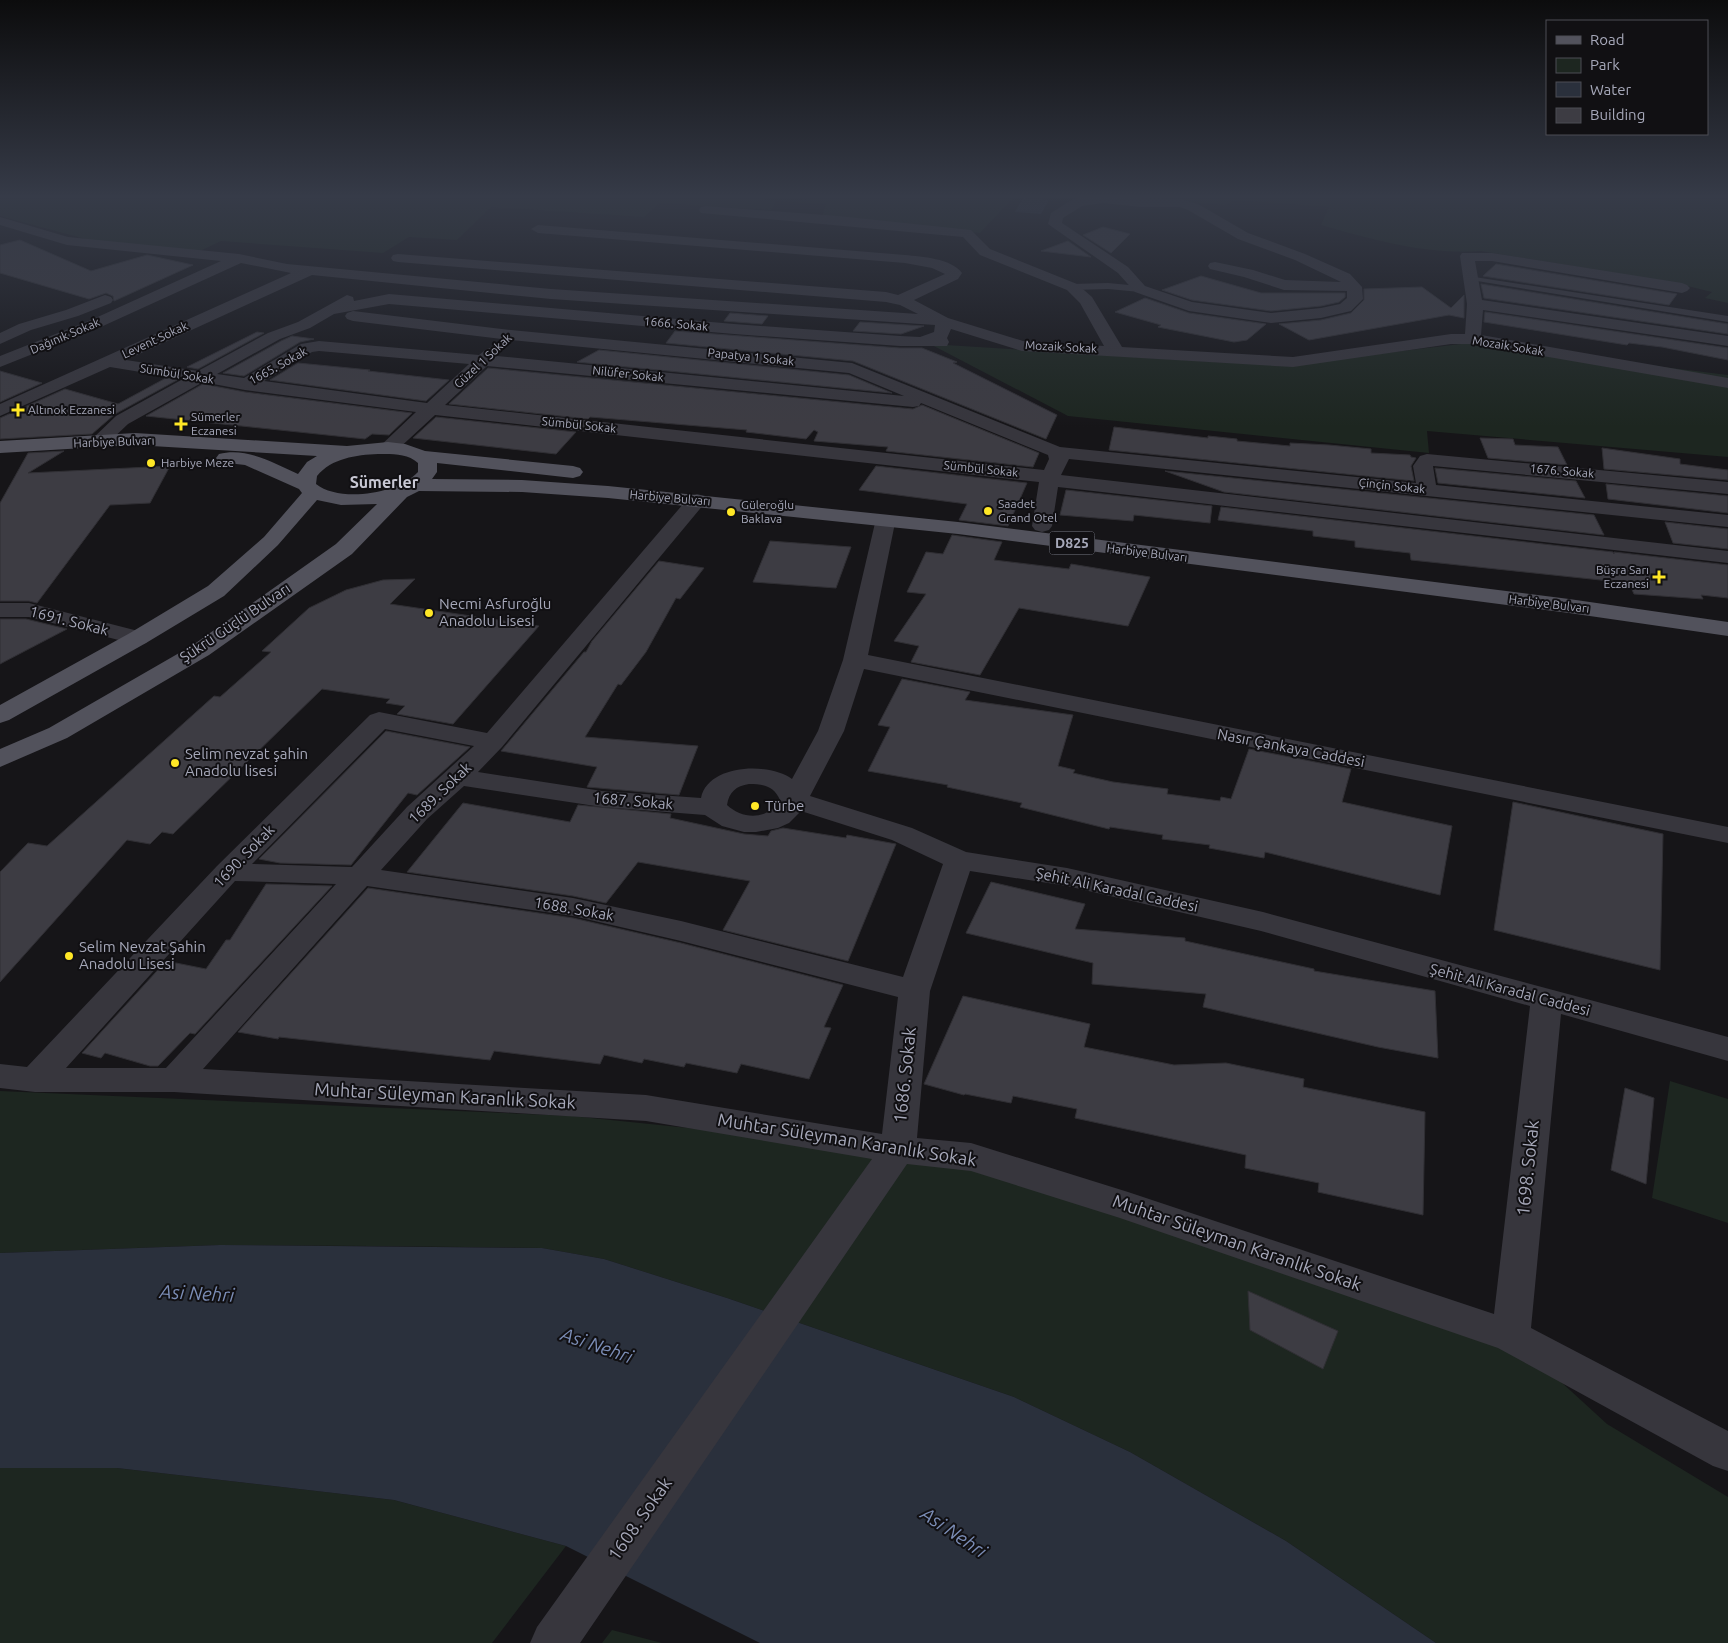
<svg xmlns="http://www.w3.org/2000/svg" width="1728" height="1643" font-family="Ubuntu,sans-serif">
<rect width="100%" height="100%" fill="#161518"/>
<g fill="#1d2620">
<polygon points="0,197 746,197 776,201 848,197 1014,197 980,233 822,217 826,204 776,201 771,210 660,203 644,217 491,207 457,240 409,237 383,253 221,241 200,251 104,244 0,216"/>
<path d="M1134 197H1728V303L1705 298 1712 292 1675 283 1481 251C1425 255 1374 240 1321 225L1329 207 1236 200 1225 205Z"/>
<polygon points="1469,343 1728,375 1728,457 1427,431 1429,453 1068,416 930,344 1214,362 1293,364"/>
<polygon points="1670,1081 1728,1099 1728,1223 1652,1198"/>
<polygon points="0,1091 572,1116 971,1157 1511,1336 1607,1424 1728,1497 1728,1643 1436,1643 1286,1541 1130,1452 1014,1397 727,1298 604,1259 542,1248 372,1246 220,1245 0,1253"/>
<polygon points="0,1468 117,1468 394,1500 566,1546 492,1643 0,1643"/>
<polygon points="612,1630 662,1643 602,1643"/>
</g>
<g fill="#2a303c">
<polygon points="1023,198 1049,200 1041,214 1015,212"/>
<polygon points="220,1245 542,1248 604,1259 727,1298 1014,1397 1130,1452 1286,1541 1436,1643 760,1643 566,1546 394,1500 117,1468 0,1468 0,1253"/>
</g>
<g fill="#3d3c43" stroke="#302f34">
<polygon points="1103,227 1130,234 1111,253 1083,235"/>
<polygon points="20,240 91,271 147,255 193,265 114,301 113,296 106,293 89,299 0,273 0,245"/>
<polygon points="1068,241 1091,257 1041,251"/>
<polygon points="1496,264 1677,294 1669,305 1483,276"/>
<polygon points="1201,276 1261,293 1345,293 1345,297 1339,302 1321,306 1271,311 1192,300 1162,290"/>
<polygon points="1481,284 1728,324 1728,334 1484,298"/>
<polygon points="1422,287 1451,308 1464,295 1464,318 1449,315 1309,340 1279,324 1321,320 1351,313 1364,300 1364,289"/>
<polygon points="1145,298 1189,313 1266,324 1247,340 1234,342 1158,327 1161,325 1115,312"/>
<polygon points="1485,312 1728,348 1728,360 1662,347 1629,343 1627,345 1484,322"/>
<polygon points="730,313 768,316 762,324 724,321"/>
<polygon points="860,322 924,326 901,334 853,331"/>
<polygon points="675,331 900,348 922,348 957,362 953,363 1057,415 1046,439 853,361 666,343"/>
<polygon points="257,332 264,333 198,369 187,367"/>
<polygon points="292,336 314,339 300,342 244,376 223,373 281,341"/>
<polygon points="599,350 849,375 892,393 577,362"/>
<polygon points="298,363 370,370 368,371 449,380 426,401 270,380"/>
<polygon points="488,368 913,409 922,405 1039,453 1033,467 886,451 888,447 814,441 818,432 814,430 806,439 746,432 747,430 590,417 588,419 449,404"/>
<polygon points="0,371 42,383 0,402"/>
<polygon points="166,378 177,380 115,414 92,434 0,439 0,418 65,389 118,404"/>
<polygon points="203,384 245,392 412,413 389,435 372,434 365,439 146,416"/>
<polygon points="436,417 576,432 556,454 413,438"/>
<polygon points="1114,427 1208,438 1208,436 1237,439 1237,441 1290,446 1290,443 1329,445 1371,449 1371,453 1410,455 1411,457 1416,458 1411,466 1414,481 1109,450"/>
<polygon points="1480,438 1513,439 1515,445 1558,447 1567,465 1488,458"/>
<polygon points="1602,448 1680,459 1680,464 1728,470 1728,480 1604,469"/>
<polygon points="64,451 28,473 170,466 150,503 110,505 37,603 29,601 0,601 0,503 28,453"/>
<polygon points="876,466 1027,483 1008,526 959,520 967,504 859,490"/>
<polygon points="1435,468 1576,481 1585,498 1438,483"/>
<polygon points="1165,471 1594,515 1604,535 1224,492"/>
<polygon points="1606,484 1728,496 1728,513 1608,499"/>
<polygon points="1066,490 1212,506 1210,523 1134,515 1133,521 1060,515"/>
<polygon points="1221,507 1613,552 1614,554 1614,552 1728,565 1728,598 1701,595 1703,599 1634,594 1629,583 1411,560 1410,553 1355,547 1355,541 1313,536 1313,531 1218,520"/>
<polygon points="1665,522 1728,529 1728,549 1673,543"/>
<polygon points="952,535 1002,542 994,560 1069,569 1071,564 1150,577 1128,626 1019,608 980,675 911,662 919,646 894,641 926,594 907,592 926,552 943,554"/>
<polygon points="770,541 851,547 836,588 753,582"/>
<polygon points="659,561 704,568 680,599 676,598 646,652 621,685 618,684 585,737 698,746 679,795 587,787 597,767 501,751 584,652 586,652 592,641"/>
<polygon points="415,579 390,604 539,626 453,724 397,714 405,706 386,703 390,699 322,689 173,834 162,832 150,844 127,840 0,982 0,872 28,843 47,846 214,696 220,697 271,652 262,651 309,608 346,590 383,580"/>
<polygon points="0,619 26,619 67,629 0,664"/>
<polygon points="902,679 970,692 965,700 1073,715 1058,766 1075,770 1073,773 1113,782 1168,789 1167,794 1220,801 1221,797 1231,799 1249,749 1351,769 1342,802 1452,826 1440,895 1265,852 1264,858 1209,848 1210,845 1162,839 1163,835 1110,827 1109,829 1020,807 1022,803 947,787 948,785 868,771 890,727 878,725"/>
<polygon points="386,731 470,747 417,795 408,793 351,865 280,863 259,859"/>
<polygon points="1513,802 1663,834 1660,970 1494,930"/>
<polygon points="463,803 570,822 578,805 671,814 670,818 744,834 768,836 771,831 783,828 846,838 847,835 896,844 848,961 723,930 750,881 638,862 606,903 573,896 407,872"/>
<polygon points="991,882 1085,904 1075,929 1185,938 1185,941 1314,969 1314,971 1435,991 1438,1058 1378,1047 1203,1007 1206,994 1092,984 1093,963 966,933"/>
<polygon points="266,884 332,886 195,1034 190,1033 158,1066 150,1066 105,1053 101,1058 82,1053 166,961 206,969 226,940 230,940"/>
<polygon points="368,888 573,918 681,943 843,985 824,1027 831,1028 809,1079 741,1064 737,1073 686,1063 684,1067 644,1059 642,1063 604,1055 600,1064 494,1051 490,1060 279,1037 278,1039 238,1032"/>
<polygon points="963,996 1090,1024 1084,1047 1174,1065 1226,1063 1304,1079 1303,1087 1425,1112 1423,1215 1318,1192 1319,1183 1245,1168 1246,1155 1075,1118 1077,1109 1013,1096 1011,1103 965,1094 964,1095 924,1084"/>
<polygon points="1625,1088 1654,1098 1646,1184 1611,1170"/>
<polygon points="1248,1291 1338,1331 1323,1369 1250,1330"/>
</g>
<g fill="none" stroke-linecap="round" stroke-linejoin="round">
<g fill="#37363d" fill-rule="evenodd">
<polygon points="1468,276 1728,316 1728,322 1471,280 1467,278"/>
<polygon points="1108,283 1140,286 1144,289 1140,292 1108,289 1072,290 1068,287 1072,284"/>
</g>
<g fill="#37363d" fill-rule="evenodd">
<path d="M1085 197 1181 199 1198 204 1248 233 1305 254 1350 274 1362 287 1363 299 1351 311 1321 318 1271 323 1189 311 1135 292 1118 273 1048 224 1051 213 1073 199ZM1103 203 1141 207H1180L1188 210 1238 239 1295 260 1341 282 1285 280 1253 270 1215 262 1210 263 1208 266 1210 269 1244 277 1284 290 1347 291V298L1340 304 1321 308 1271 313 1192 302 1145 286 1128 267 1062 223 1063 218 1082 206Z"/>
<path d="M706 206 838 216 971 230 990 249 1077 284 1092 297 1122 347 1293 357 1451 334H1465L1467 304 1460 256 1462 253H1492L1682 283 1687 285 1690 288 1687 291 1682 293 1492 261H1475L1482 300 1728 336V346L1483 310 1481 335 1728 378V388L1473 344H1451L1293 367 1022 351 951 329 947 338 949 342 947 346H900L734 334 389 304 334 314 310 328 280 339 217 374 244 378 301 344 319 341 479 355C486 349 489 346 498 348L500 352 497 356 904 396 849 373 511 340 353 321 347 319 345 316 347 313 353 311 511 330 852 363 1060 447 1416 483 1413 466 1420 456 1427 454 1728 482V494L1433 466 1436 485 1728 515V527L1069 459 1061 475 1728 551V563L1058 487 1052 526 1049 530 1042 532 1035 530 1032 526 1039 482 435 415 395 452 388 454 381 452 378 448 416 412 245 390 203 382 128 424 106 445 99 447 92 445 90 441 116 416 183 379 110 367 0 416V404L291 273 241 263 103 326 0 367V356L91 320 221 261 67 245 0 225V217L68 237 239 254 287 264 551 289 918 314 900 305 886 302 398 262 393 261 391 258 393 255 398 254 886 292 898 295 945 274 932 268 905 263 538 233 531 229 538 225 905 255C922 257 951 258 962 273L958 279 914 300 948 318 1023 341 1104 346 1080 303 1067 290 980 255 963 237 701 213 699 210 701 207ZM312 275 551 299 935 325 934 332 920 337 900 336 734 324 389 294 354 301 353 297 347 295 298 322 268 333 198 371 126 360ZM319 351 469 364 427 403 264 381 312 352ZM487 366 913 407 919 406 921 403 1048 455 1049 459 1044 470 445 405Z"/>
<polygon points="105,295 111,297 113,300 111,303 78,316 31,330 0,344 0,333 19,324 66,310"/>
<path d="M697 494 704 496 707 500 704 504 502 747 478 772 602 791 701 798C708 764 769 762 792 779L818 731 843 660 875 523 878 519 885 517 892 519 895 523 868 655 1728 827V843L864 669 844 731 810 796 912 828 966 852 1067 868 1263 912 1728 1037V1061L1561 1014 1531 1328 1728 1431V1471L1713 1466 1498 1348 1120 1218 971 1171 907 1164 580 1643H530L537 1627 872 1159 646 1121 174 1092H35L0 1088V1064L27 1067 217 866 370 715 379 712 487 733 690 496ZM385 729 474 746 407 807 352 867 252 864ZM749 784C763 784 774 786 780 800 768 820 743 820 727 805 729 792 736 786 749 784ZM464 786 602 807 705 815 722 826 744 832H756L778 828 789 823 801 811 892 840 943 864 903 977 681 921 573 898 381 870 427 819ZM970 871 1067 886 1261 931 1530 1006 1494 1314 1128 1192 971 1143 917 1138 930 991ZM235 881 336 884 166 1068H66ZM367 886 573 916 681 941 898 997 882 1134 646 1095 203 1069Z"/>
<polygon points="0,603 29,603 146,633 150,638 146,643 138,645 29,617 0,617"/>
</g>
<path fill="#52525c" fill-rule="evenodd" d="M135 433 347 446 388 442 405 444 425 451 573 466 580 468 583 472 580 476 573 478 437 463V472L432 479 522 480 608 486 958 522 1569 599 1728 622V636L1569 613 958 534 608 498 522 492 419 491 407 497 352 554 209 655 67 738 0 767V749L49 728 193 645 336 544 377 504 341 505 317 500 278 545 224 596 146 643 9 720 0 723V705L130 633 208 586 264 537 302 493 299 489 245 465 219 462 216 458 219 454C247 447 273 463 298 474L307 462 317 456 135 445 0 453V441ZM378 454C392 454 407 453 418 463V472C397 494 340 503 316 484L317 476C332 458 356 455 378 454Z"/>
</g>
<linearGradient id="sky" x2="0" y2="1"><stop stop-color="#0c0c0d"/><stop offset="0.46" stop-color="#363b48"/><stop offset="1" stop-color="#363b48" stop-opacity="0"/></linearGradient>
<rect width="1728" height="427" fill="url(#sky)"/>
<g fill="#ffe726" stroke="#111013" stroke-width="2">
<path d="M15.5 402.5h5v5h5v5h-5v5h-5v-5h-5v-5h5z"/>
<path d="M178.5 416.5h5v5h5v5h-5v5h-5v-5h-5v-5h5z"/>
<circle cx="151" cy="463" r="5"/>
<circle cx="988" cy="511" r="5"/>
<circle cx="731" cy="512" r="5"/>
<path d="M1656.5 569.5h5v5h5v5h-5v5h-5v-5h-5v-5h5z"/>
<circle cx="429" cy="613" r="5"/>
<circle cx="175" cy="763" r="5"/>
<circle cx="755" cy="806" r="5"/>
<circle cx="69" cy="956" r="5"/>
</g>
<g text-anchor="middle" stroke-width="4" stroke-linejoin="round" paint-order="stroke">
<g font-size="12" fill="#a6a8b9" stroke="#111013">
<text transform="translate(676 324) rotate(5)" y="4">1666. Sokak</text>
<text transform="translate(65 336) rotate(-23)" y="4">Dağınık Sokak</text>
<text transform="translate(155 340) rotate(-25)" y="4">Levent Sokak</text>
<text transform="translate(1508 346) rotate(9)" y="4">Mozaik Sokak</text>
<text transform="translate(1061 347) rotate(3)" y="4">Mozaik Sokak</text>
<text transform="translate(751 357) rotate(6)" y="4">Papatya 1 Sokak</text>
<text transform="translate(483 361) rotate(-43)" y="4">Güzel 1 Sokak</text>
<text transform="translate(278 366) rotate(-29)" y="4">1665. Sokak</text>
<text transform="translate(177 374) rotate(9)" y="4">Sümbül Sokak</text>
<text transform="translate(628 374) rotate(6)" y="4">Nilüfer Sokak</text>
<text transform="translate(579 425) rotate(6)" y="4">Sümbül Sokak</text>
<text transform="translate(114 442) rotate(-2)" y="4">Harbiye Bulvarı</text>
<text transform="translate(981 469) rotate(6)" y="4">Sümbül Sokak</text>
<text transform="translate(1562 471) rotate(5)" y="4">1676. Sokak</text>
<text transform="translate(1392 486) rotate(6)" y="4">Çinçin Sokak</text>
<text transform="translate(670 498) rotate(5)" y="4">Harbiye Bulvarı</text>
<text transform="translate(1147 553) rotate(7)" y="4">Harbiye Bulvarı</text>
<text transform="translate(1549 604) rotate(7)" y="4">Harbiye Bulvarı</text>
</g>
<g font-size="12" fill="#a6a8b9" stroke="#111013" text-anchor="start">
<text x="28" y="414">Altınok Eczanesi</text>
<text x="191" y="421">Sümerler<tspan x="191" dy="14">Eczanesi</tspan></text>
<text x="161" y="467">Harbiye Meze</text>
<text x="998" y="508">Saadet<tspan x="998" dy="14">Grand Otel</tspan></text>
<text x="741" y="509">Güleroğlu<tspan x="741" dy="14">Baklava</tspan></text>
<text x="1649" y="574" text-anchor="end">Büşra Sarı<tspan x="1649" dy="14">Eczanesi</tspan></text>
</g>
<rect fill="#111013" stroke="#797a87" stroke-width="1" x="1049.5" y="531.5" width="45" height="23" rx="4"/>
<g font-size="14" font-weight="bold" fill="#a6a8b9">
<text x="1072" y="548">D825</text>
</g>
<g font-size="15" fill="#a6a8b9" stroke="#111013" text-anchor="start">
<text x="439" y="609">Necmi Asfuroğlu<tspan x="439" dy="17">Anadolu Lisesi</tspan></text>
<text x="185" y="759">Selim nevzat şahin<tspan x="185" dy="17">Anadolu lisesi</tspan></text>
<text x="765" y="811">Türbe</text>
<text x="79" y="952">Selim Nevzat Şahin<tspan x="79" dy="17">Anadolu Lisesi</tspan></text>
</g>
<g font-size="15" fill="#a6a8b9" stroke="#111013">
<text transform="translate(69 621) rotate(14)" y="5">1691. Sokak</text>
<text transform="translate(235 623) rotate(-34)" y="5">Şükrü Güçlü Bulvarı</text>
<text transform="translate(1291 748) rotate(11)" y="5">Nasır Çankaya Caddesi</text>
<text transform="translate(440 793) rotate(-44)" y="5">1689. Sokak</text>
<text transform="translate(633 801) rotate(5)" y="5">1687. Sokak</text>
<text transform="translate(244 856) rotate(-46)" y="5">1690. Sokak</text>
<text transform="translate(1117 890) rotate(12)" y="5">Şehit Ali Karadal Caddesi</text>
<text transform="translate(574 909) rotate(10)" y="5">1688. Sokak</text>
<text transform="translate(1510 990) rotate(15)" y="5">Şehit Ali Karadal Caddesi</text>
</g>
<g font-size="16" font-weight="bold" fill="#c8c8d4" stroke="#111013">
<text x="384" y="488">Sümerler</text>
</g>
<g font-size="18" fill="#a6a8b9" stroke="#111013">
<text transform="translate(905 1075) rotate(-84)" y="6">1686. Sokak</text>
<text transform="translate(445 1096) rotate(3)" y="6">Muhtar Süleyman Karanlık Sokak</text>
<text transform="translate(847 1140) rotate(9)" y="6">Muhtar Süleyman Karanlık Sokak</text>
<text transform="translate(1528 1168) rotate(-84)" y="6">1698. Sokak</text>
<text transform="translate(1237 1243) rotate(19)" y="6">Muhtar Süleyman Karanlık Sokak</text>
<text transform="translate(640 1519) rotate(-55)" y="6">1608. Sokak</text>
</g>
<g font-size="19" font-style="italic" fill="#7b8db6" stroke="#111013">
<text transform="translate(197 1293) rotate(3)" y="7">Asi Nehri</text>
<text transform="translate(597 1345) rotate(19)" y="7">Asi Nehri</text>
<text transform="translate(954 1532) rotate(34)" y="7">Asi Nehri</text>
</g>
</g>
<rect x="1546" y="20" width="162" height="115" fill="#111013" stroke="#4d4d55"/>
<rect x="1556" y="36" width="25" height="8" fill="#52525c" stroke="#4d4d55"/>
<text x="1590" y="45" font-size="15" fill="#a6a8b9">Road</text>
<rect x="1556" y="58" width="25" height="15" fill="#1d2620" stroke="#4d4d55"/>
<text x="1590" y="70" font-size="15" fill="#a6a8b9">Park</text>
<rect x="1556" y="82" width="25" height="15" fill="#2a303c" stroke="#4d4d55"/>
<text x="1590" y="95" font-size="15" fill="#a6a8b9">Water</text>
<rect x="1556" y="108" width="25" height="15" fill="#3d3c43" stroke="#4d4d55"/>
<text x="1590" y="120" font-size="15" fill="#a6a8b9">Building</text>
</svg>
